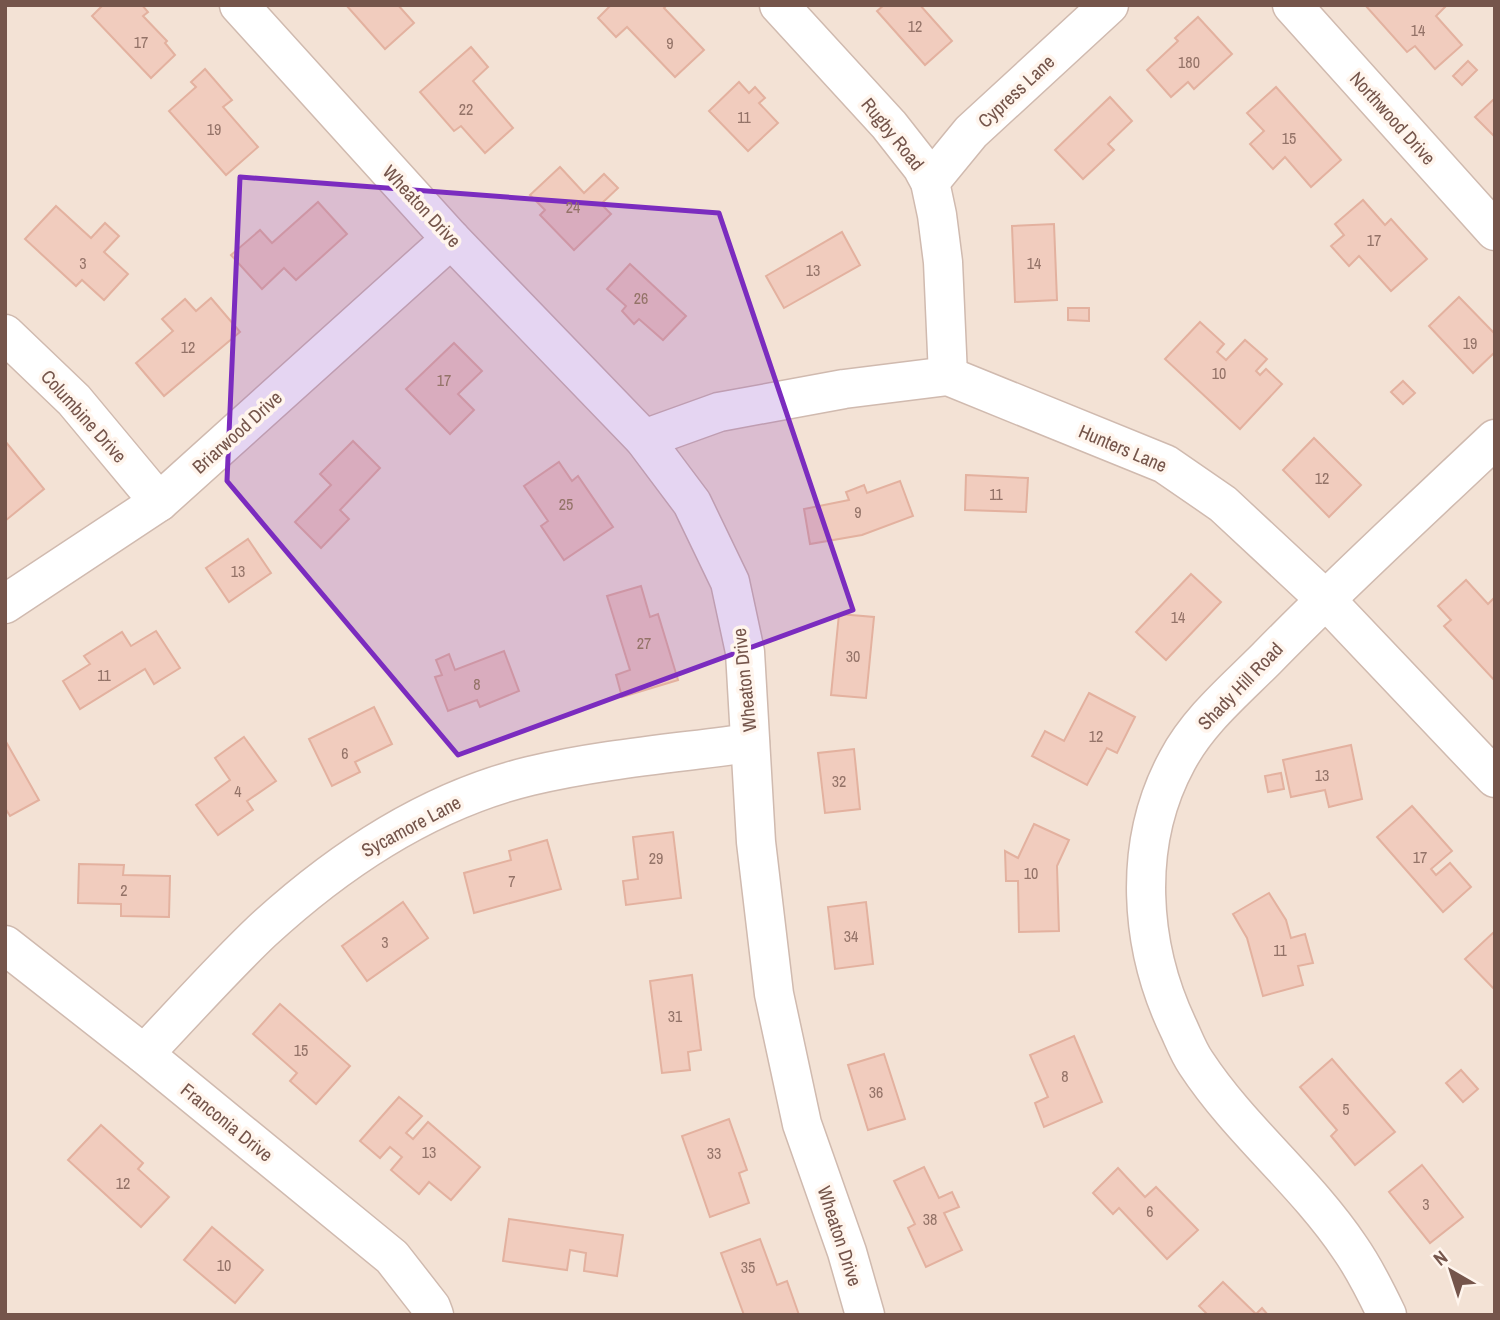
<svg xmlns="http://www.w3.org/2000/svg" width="1500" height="1320" font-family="'Archivo Narrow',sans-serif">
<rect width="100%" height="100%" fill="#fcf1e6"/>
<rect fill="#f3e2d5" x="5" y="5" width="1490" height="1310"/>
<g fill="#f1ccbe" stroke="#e3b19f" stroke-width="2">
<polygon points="103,5 142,5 148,12 143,16 167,41 165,43 175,55 151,78 92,16"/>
<polygon points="346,5 398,5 414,23 385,49"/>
<polygon points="611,5 667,5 664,8 704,50 675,77 627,27 616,37 598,18"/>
<polygon points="884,5 920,5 952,41 925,65 877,11"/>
<polygon points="1365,5 1447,5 1436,16 1462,45 1435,69 1415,46 1407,52"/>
<polygon points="1198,17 1232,54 1194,89 1188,82 1171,97 1147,70 1178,41 1175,38"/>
<polygon points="471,47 488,67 473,81 513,128 485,153 461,126 454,131 420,92"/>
<polygon points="1468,61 1477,70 1462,85 1453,76"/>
<polygon points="205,69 232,100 223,107 258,147 226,175 169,111 196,87 191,82"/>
<polygon points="739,82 749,93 755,87 765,98 759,103 778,123 748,151 709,111"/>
<polygon points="1276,87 1341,160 1311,187 1285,157 1273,169 1250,144 1264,131 1247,113"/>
<polygon points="1110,97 1132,121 1108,144 1114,150 1083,179 1055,150"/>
<polygon points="1495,98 1495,137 1475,117"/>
<polygon points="560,167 584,193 604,174 618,188 601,204 611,214 574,250 540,215 545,210 530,195"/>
<polygon points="1363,200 1385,225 1391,219 1427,259 1391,291 1359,256 1349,266 1331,246 1344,235 1335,224"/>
<polygon points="318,202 347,234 296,280 284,268 262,289 231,255 260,230 272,243"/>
<polygon points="56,206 91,238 105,223 119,236 104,252 128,274 104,300 82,280 76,286 25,239"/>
<polygon points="1054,224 1057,300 1015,302 1012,226"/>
<polygon points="842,232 860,265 784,308 766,276"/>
<polygon points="630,264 686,316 663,340 639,319 634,324 622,311 626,306 607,289"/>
<polygon points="1459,297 1495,334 1495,352 1473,373 1429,326"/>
<polygon points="211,298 240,332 164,396 136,363 173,331 162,319 185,299 196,311"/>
<polygon points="1068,308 1089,308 1089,321 1068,320"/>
<polygon points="1200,322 1224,344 1217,352 1226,360 1245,340 1267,359 1256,371 1260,375 1266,369 1282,384 1240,429 1165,359"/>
<polygon points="454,343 482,371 458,394 474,410 450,434 406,389"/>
<polygon points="1403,381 1415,393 1403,404 1391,392"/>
<polygon points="1314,438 1361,485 1329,517 1283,470"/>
<polygon points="5,441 44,489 5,521"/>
<polygon points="353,441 380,468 340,510 349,519 321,548 295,522 331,485 320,474"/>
<polygon points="559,462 572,481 578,476 613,527 564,560 541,526 548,521 524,486"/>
<polygon points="966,475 1028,478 1026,512 965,510"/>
<polygon points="900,481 913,516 862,535 810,544 804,509 849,500 846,492 864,485 867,493"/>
<polygon points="248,539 271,573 229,602 206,568"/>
<polygon points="1191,574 1221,602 1166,660 1136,632"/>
<polygon points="1466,580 1488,604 1495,597 1495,681 1444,626 1451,620 1438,606"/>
<polygon points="641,586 650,617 658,614 678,680 622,697 616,675 630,670 607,596"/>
<polygon points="839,614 874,617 866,698 831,695"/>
<polygon points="156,631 180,668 154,684 145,669 80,709 63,681 90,664 84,656 122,632 131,646"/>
<polygon points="504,651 519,691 480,707 477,700 448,711 435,677 442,675 436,660 449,654 455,670"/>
<polygon points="1089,693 1135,717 1117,753 1107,748 1087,785 1032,756 1045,731 1064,741"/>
<polygon points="374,707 392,744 355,762 360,772 332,786 309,739"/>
<polygon points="244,737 276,781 247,801 253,810 218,835 196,805 230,780 215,758"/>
<polygon points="5,740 39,800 10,816 5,808"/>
<polygon points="1351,745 1362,799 1329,807 1325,790 1291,797 1283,760"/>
<polygon points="854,749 860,809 825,813 818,753"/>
<polygon points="1281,773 1284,789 1268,792 1265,776"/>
<polygon points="1412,806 1452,851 1431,869 1436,875 1450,863 1471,887 1443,912 1377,837"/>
<polygon points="1034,824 1069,840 1057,866 1059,931 1019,932 1018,881 1006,881 1005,851 1018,858"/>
<polygon points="673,832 681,898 626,905 623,881 638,879 633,837"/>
<polygon points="547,840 561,889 474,913 464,873 511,860 509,851"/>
<polygon points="79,864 124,865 123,875 170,876 169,917 121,916 121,904 78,903"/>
<polygon points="1269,893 1286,920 1291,938 1305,934 1313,963 1298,966 1303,985 1263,996 1247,938 1233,914"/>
<polygon points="403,902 428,938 367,981 342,946"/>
<polygon points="866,902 873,964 835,969 828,907"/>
<polygon points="1495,931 1495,990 1465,959"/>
<polygon points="692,975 701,1050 688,1052 690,1070 662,1073 650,981"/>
<polygon points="280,1004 350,1066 316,1104 290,1081 297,1073 253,1034"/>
<polygon points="1074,1036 1102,1102 1044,1127 1035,1103 1048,1097 1030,1055"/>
<polygon points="884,1054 905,1119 868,1130 848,1065"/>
<polygon points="1332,1059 1395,1132 1355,1165 1331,1136 1337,1130 1300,1087"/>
<polygon points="1461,1070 1478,1089 1463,1102 1446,1083"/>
<polygon points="399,1097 422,1116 406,1133 413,1139 428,1122 480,1167 451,1200 429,1182 419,1194 391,1170 402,1157 390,1147 380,1158 360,1141"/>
<polygon points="729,1119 747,1170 739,1173 749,1203 710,1217 682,1136"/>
<polygon points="101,1125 143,1163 138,1169 169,1197 141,1227 68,1160"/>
<polygon points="1422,1165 1463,1217 1430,1243 1389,1192"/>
<polygon points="924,1167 939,1198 952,1192 959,1207 944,1213 962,1250 926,1267 908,1228 915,1224 894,1181"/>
<polygon points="1118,1168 1145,1197 1156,1187 1198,1230 1167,1259 1119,1208 1113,1214 1093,1193"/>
<polygon points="509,1219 623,1235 617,1276 584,1271 586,1253 570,1250 567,1270 503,1261"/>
<polygon points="212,1227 263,1270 235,1303 184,1260"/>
<polygon points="760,1239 777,1285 787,1281 799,1315 744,1315 721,1253"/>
<polygon points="1223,1282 1256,1314 1262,1308 1268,1315 1208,1315 1199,1306"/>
</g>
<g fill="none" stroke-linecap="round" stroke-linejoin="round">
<g stroke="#d0baaf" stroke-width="41">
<g id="minor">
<polyline points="239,5 451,239 644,439 692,503 730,582 745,652 756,842 774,994 802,1124 847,1252 865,1315"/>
<polyline points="779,5 889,125 922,167 930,182 937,215 943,262 948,376"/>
<polyline points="1292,5 1495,231"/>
<polyline points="930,182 971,132 1109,5"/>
<polyline points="5,334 74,400 159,502"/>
<polyline points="644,439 719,412 844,389 948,376 1165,464 1223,504 1325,599 1495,778"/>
<polyline points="5,604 159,502 451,239"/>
<polyline points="5,945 144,1054 392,1257 431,1307 434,1315"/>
<path d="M144 1054C183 1013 221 970 262 931 338 861 427 801 530 776 601 759 677 753 750 743"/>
<path d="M1387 1315C1376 1292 1364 1268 1350 1248 1305 1181 1240 1130 1196 1063 1189 1053 1184 1040 1179 1029 1139 946 1132 844 1177 761 1198 721 1234 691 1266 659 1340 583 1418 512 1495 439"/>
</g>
</g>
<use href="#minor" stroke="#fff" stroke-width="38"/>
</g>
<path fill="#7b2cbf" fill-opacity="0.2" stroke="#7b2cbf" stroke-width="5" stroke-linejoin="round" d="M240 177 719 213 853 610 458 755 227 481Z"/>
<g text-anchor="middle" stroke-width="7" stroke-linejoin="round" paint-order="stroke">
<g font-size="16" fill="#947368">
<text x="915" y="32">12</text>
<text x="1418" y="36">14</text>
<text x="141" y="48">17</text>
<text x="670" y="49">9</text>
<text x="1189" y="68">180</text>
<text x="466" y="115">22</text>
<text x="744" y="123">11</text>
<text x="214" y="135">19</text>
<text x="1289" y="144">15</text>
<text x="573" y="213">24</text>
<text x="1374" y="246">17</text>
<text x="83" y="269">3</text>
<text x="1034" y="269">14</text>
<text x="813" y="276">13</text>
<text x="641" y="304">26</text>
<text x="1470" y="349">19</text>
<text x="188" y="353">12</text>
<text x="1219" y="379">10</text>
<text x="444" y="386">17</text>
<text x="1322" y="484">12</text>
<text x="996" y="500">11</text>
<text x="566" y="510">25</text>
<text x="858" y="518">9</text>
<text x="238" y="577">13</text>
<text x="1178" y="623">14</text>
<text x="644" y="649">27</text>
<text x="853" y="662">30</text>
<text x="104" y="681">11</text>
<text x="477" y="690">8</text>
<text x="1096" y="742">12</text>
<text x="345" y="759">6</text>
<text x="1322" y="781">13</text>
<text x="839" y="787">32</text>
<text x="238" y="797">4</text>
<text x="1420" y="863">17</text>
<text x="656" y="864">29</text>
<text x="1031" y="879">10</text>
<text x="512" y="887">7</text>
<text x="124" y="896">2</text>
<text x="851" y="942">34</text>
<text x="385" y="948">3</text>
<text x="1280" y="956">11</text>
<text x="675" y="1022">31</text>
<text x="301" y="1056">15</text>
<text x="1065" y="1082">8</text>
<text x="876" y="1098">36</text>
<text x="1346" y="1115">5</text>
<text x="429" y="1158">13</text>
<text x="714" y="1159">33</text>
<text x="123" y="1189">12</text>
<text x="1426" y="1210">3</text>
<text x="1150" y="1217">6</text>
<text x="930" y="1225">38</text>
<text x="224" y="1271">10</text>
<text x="748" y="1273">35</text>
</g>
<g font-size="19" fill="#75554b" stroke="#fff5ed">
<text transform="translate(1016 91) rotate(-43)" y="7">Cypress Lane</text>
<text transform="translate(1393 118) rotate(48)" y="7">Northwood Drive</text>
<text transform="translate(893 134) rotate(51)" y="7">Rugby Road</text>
<text transform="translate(422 206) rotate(47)" y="7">Wheaton Drive</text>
<text transform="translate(84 416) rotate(48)" y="7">Columbine Drive</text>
<text transform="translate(237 432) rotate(-42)" y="7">Briarwood Drive</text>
<text transform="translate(1123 448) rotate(23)" y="7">Hunters Lane</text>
<text transform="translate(744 680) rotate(-96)" y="7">Wheaton Drive</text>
<text transform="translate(1240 686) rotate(-46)" y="7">Shady Hill Road</text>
<text transform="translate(411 826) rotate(-28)" y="7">Sycamore Lane</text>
<text transform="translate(227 1122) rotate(39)" y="7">Franconia Drive</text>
<text transform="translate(840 1236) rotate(72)" y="7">Wheaton Drive</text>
</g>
</g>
<rect width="1500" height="1320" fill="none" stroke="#75554b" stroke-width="14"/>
<g transform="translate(1451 1271) rotate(321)" stroke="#fff5ed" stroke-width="5" paint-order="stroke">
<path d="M0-5L12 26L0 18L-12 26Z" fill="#75554b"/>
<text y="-10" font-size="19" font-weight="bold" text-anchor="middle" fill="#75554b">N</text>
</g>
</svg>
